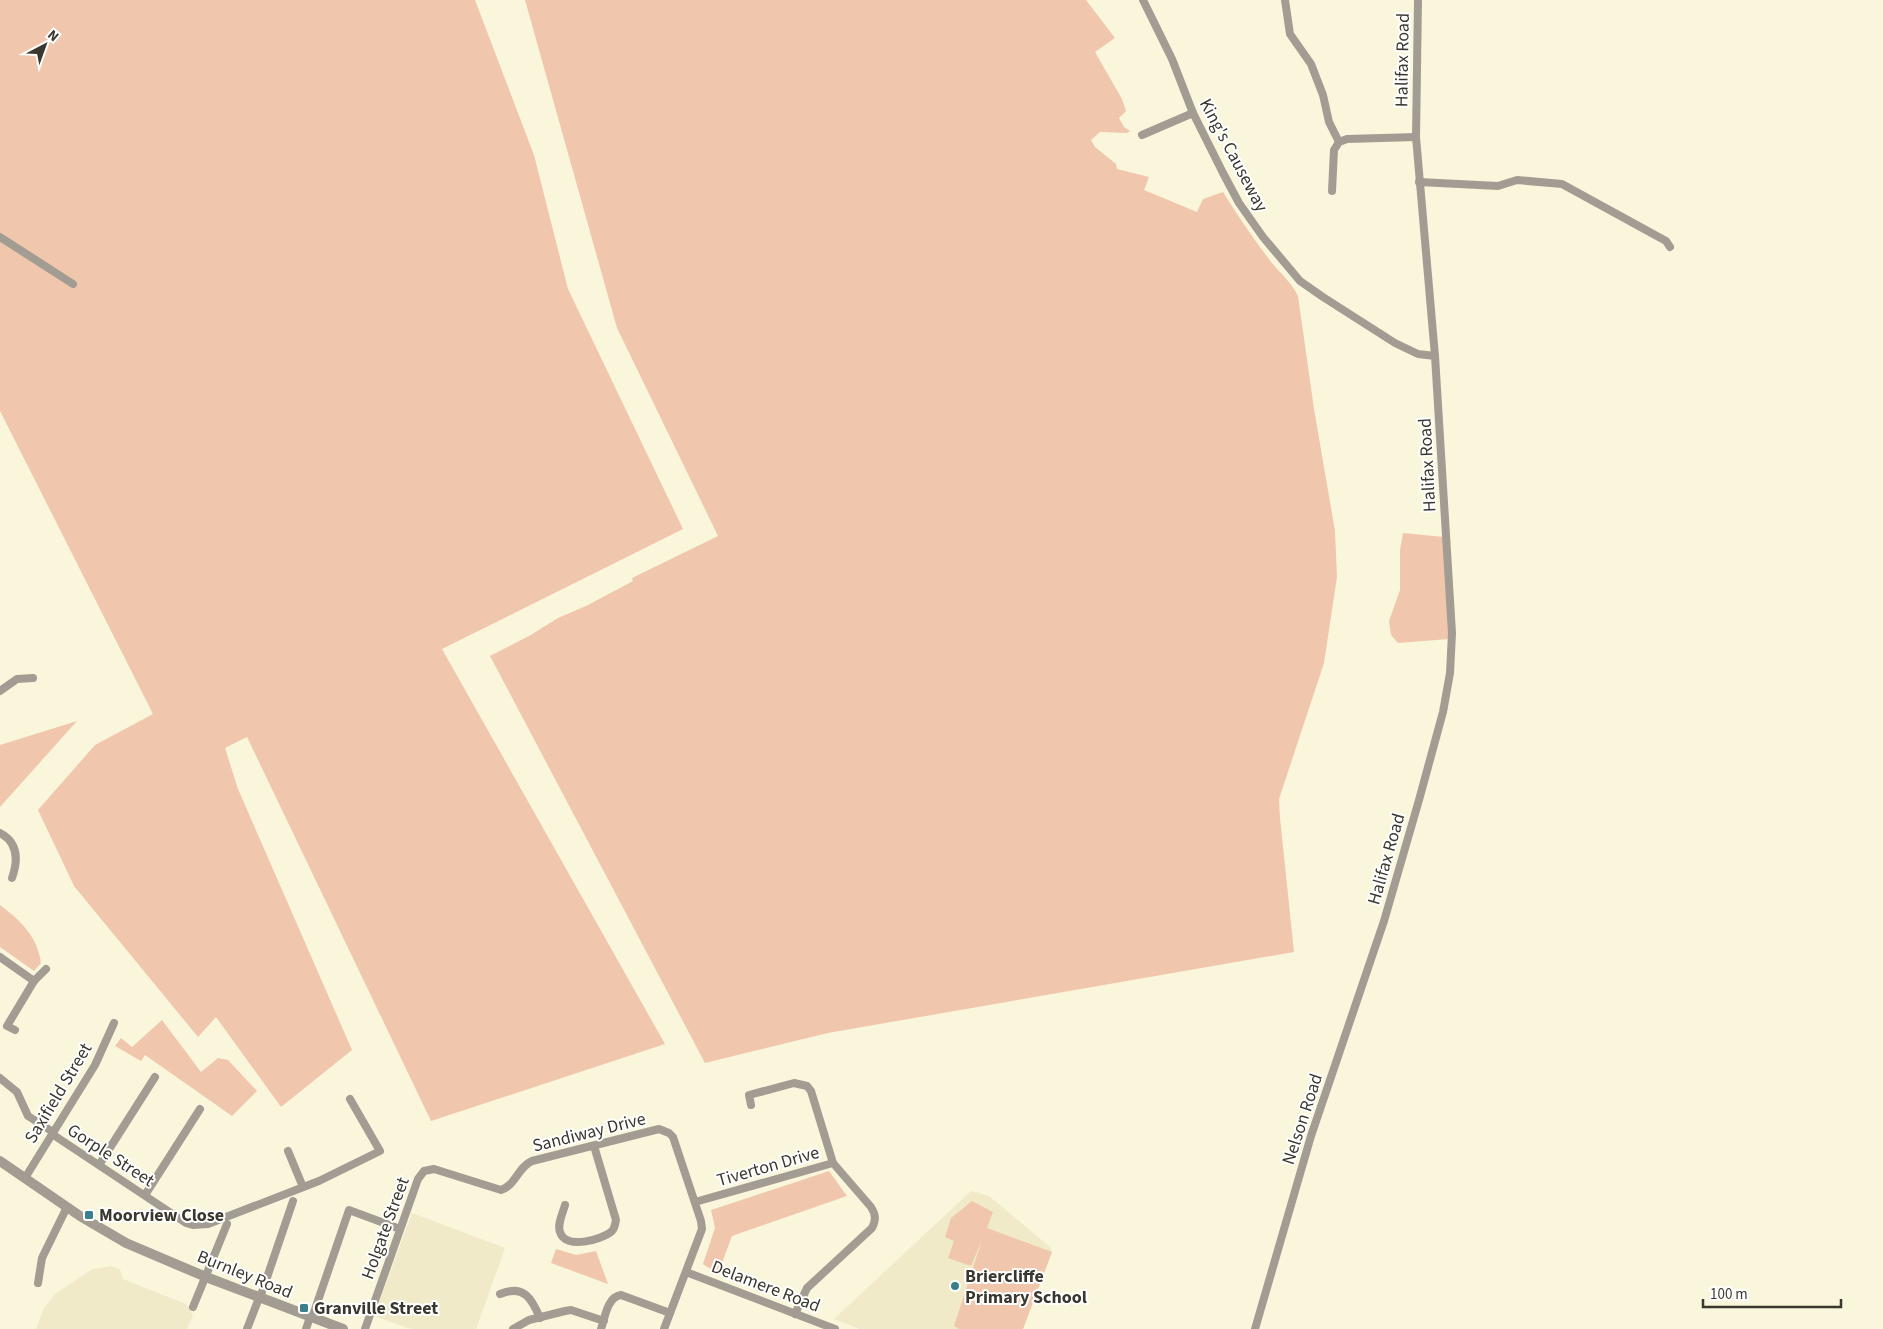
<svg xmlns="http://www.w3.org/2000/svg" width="1883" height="1329" font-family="'Source Sans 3',sans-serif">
<rect width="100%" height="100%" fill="#faf6dc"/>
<g fill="#f0eac9">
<polygon points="971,1191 989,1196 1050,1247 1052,1252 1023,1329 859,1329 834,1319"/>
<polygon points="412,1213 505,1248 476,1329 411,1329 374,1316"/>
<polygon points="111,1266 120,1269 123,1279 186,1304 193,1315 187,1329 36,1329 44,1308 56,1293 93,1269"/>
</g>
<g fill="#f0c7ac">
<polygon points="0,0 475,0 534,155 568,289 683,529 442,649 665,1044 431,1121 247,737 225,748 238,789 352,1050 281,1107 216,1017 198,1037 74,886 38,810 95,745 153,714 0,411"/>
<path d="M525 0H1086L1115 38 1095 52 1122 99 1126 111 1119 118 1124 127 1130 131 1127 133 1100 132 1091 140 1095 147 1116 164 1117 169 1149 177 1144 190 1197 212 1203 199 1223 192C1238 216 1254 240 1272 263 1281 274 1292 283 1298 296L1314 409 1335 531 1337 577 1324 663 1279 799 1280 818 1294 952 828 1033 705 1063 490 656 529 636 558 618 588 605 633 581 632 578 718 536 617 328Z"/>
<polygon points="1403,533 1444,537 1449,639 1398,643 1391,635 1389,621 1400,590 1400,550"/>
<polygon points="77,721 0,807 0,745"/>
<path d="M0 905C21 921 37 936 41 963L34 971 0 947Z"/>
<polygon points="162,1020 201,1072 218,1058 228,1060 257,1091 232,1116 145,1055 141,1061 115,1046 121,1038 132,1047"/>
<polygon points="829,1171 847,1196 732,1236 718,1274 703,1264 715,1228 711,1210"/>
<polygon points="972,1201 993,1212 987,1228 1052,1252 1023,1329 959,1329 954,1326 982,1240 971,1266 948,1258 954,1241 945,1237 951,1218"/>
<polygon points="556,1249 576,1255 596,1251 608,1284 551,1263"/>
</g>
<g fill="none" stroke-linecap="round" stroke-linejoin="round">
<g stroke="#a29c92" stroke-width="8">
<polyline points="1143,0 1172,59 1193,113 1223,173 1239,203 1263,237 1300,281 1323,297 1395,343 1418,354 1435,356"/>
<polyline points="1285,0 1290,34 1311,64 1323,95 1329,122 1339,142"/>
<polyline points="1142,135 1193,113"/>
<polyline points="1419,182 1498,186 1517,180 1562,184 1666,241 1670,247"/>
<polyline points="1332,191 1334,150 1339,142 1347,139 1416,137"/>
<polyline points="0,237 73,284"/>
<polyline points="0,691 17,679 33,678"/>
<path d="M0 833C19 843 18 861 12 878"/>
<polyline points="0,957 34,981"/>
<polyline points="15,1030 7,1026 34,981 46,969"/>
<polyline points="0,1078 17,1092 28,1116 53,1132"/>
<polyline points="751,1105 749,1095 794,1083 807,1086 811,1091 833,1163"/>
<polyline points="52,1134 186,1223 193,1225 208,1224 319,1181 380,1151 350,1099"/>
<polyline points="288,1151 303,1187"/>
<polyline points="99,1165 155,1077"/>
<polyline points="25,1178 95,1065 114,1023"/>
<polyline points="145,1195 200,1109"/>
<path d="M695 1202 833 1163 871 1207C876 1215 876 1220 872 1228L807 1288 795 1314"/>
<path d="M565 1205C563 1213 557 1224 560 1232 565 1250 602 1240 612 1231 615 1228 615 1224 616 1220L594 1146"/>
<polyline points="686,1272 835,1329"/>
<polyline points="38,1283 42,1258 67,1207"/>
<path d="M500 1294C524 1284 532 1299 540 1318"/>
<polyline points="260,1298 293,1201"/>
<polyline points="193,1307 227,1224"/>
<polyline points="312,1318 349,1210 400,1229"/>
<polyline points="247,1329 259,1298"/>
<polyline points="306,1329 310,1317"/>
<path d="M365 1329 418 1179 424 1171 434 1169 501 1190C516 1185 518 1167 532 1161L659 1129 669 1133 673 1137 701 1221 702 1229 664 1329"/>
<polyline points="513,1329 529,1320 565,1311 571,1310 604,1321"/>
<path d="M601 1329C605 1318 607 1297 621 1295L670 1313"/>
<polyline points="1255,1329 1311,1136 1384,921 1419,800 1443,712 1450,673 1452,633 1435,356 1416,137 1418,0"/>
</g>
<polyline stroke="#a29c92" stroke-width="10" points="0,1161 80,1216 126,1243 206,1277 343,1329"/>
</g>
<g fill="#3a808b" stroke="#fff" stroke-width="2">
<rect x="84" y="1210" width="10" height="10" rx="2.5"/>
<circle cx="955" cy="1286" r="5"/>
<rect x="299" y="1303" width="10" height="10" rx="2.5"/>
</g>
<g text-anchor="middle" stroke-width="4" stroke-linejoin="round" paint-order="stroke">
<g font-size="18" fill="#3a382e" stroke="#fff">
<text transform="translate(1402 60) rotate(-89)" y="6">Halifax Road</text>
<text transform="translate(1234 155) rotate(62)" y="6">King's Causeway</text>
<text transform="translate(1427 465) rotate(-93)" y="6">Halifax Road</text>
<text transform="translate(1386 859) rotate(-74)" y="6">Halifax Road</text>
<text transform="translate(58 1093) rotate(-59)" y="6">Saxifield Street</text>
<text transform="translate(1302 1119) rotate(-72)" y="6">Nelson Road</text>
<text transform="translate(589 1132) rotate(-14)" y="6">Sandiway Drive</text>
<text transform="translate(111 1155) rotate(33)" y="6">Gorple Street</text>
<text transform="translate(768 1166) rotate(-16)" y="6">Tiverton Drive</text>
<text transform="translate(385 1228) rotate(-70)" y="6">Holgate Street</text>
<text transform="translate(245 1274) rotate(22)" y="6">Burnley Road</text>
<text transform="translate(766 1286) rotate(21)" y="6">Delamere Road</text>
</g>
<g font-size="18" font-weight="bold" fill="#3a382e" stroke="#fff" text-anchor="start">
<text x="99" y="1221">Moorview Close</text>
<text x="965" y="1282">Briercliffe<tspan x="965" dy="21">Primary School</tspan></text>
<text x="314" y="1314">Granville Street</text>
</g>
</g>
<g transform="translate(45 45) rotate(41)" stroke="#ffffff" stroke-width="4" paint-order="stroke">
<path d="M0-4L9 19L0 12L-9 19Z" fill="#3a382e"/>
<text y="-8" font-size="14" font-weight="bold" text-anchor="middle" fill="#3a382e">N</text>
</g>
<path d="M1703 1299v8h138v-8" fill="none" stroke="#3a382e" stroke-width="2.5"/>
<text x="1710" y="1299" font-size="15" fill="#3a382e" stroke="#ffffff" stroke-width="4" paint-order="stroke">100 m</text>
</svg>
